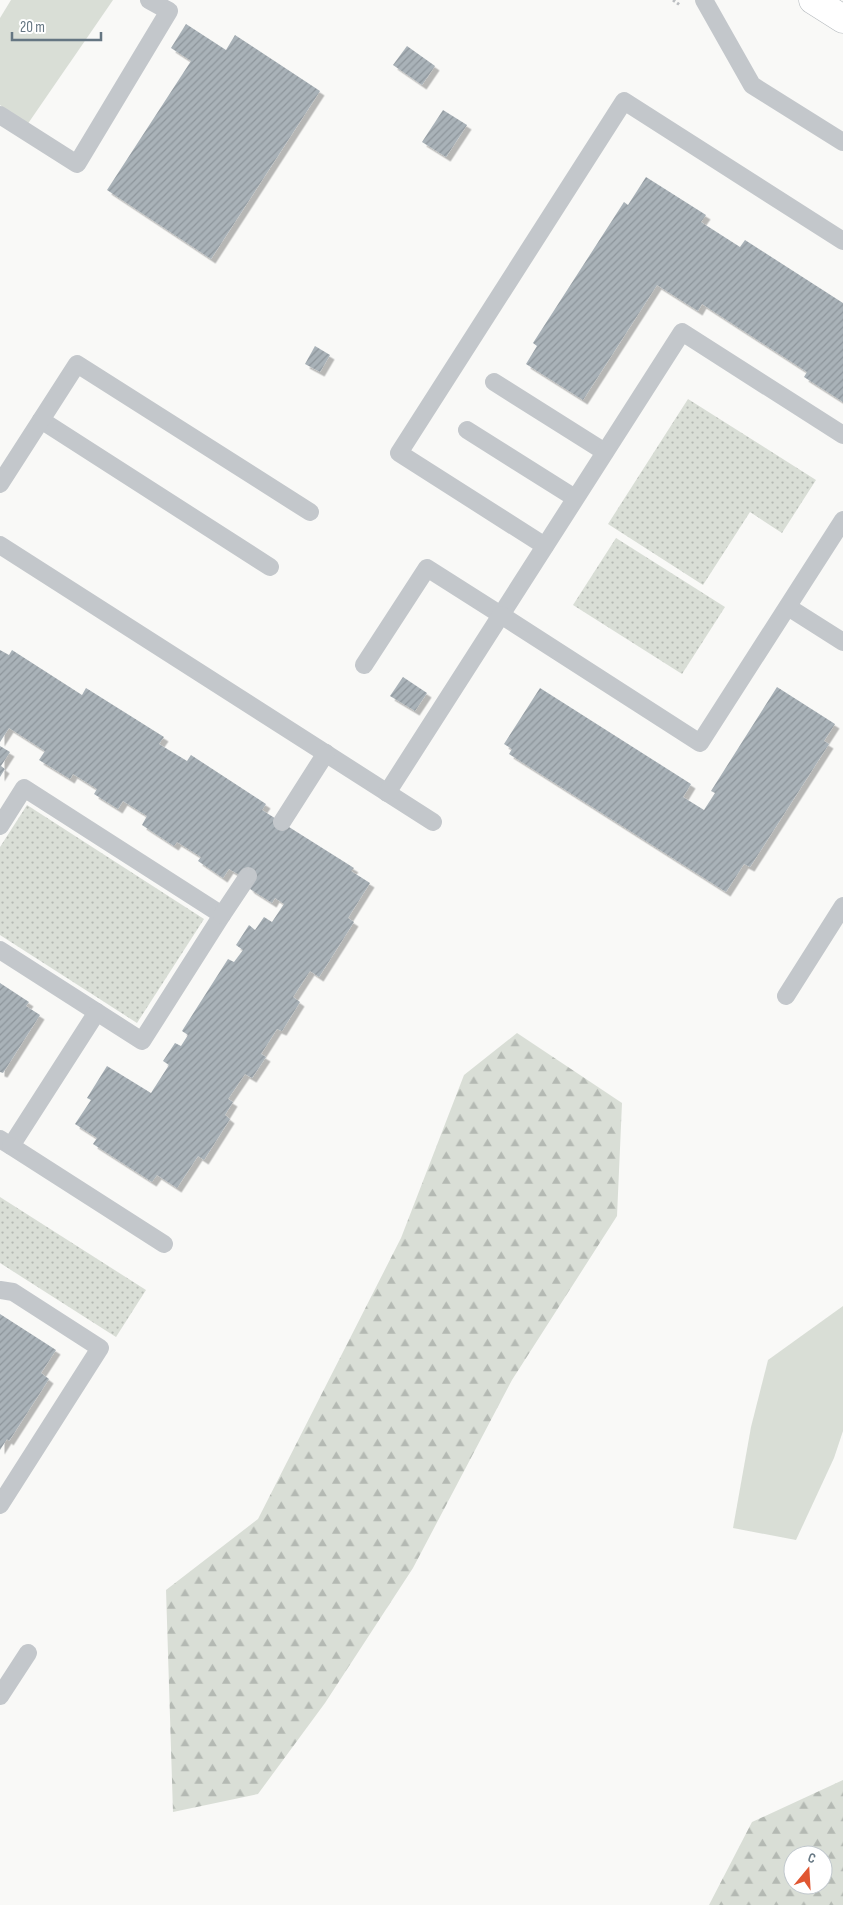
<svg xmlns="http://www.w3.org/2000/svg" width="843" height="1905" font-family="'Sofia Sans Condensed',sans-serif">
<defs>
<pattern id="forest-firs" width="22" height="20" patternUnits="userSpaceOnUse" patternTransform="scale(1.25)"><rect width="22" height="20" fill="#d9ded6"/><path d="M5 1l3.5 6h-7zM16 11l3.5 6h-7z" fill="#b4b9b3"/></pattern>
<pattern id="park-dots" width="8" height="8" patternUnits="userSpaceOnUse" patternTransform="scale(1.25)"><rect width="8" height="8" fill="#d9ded6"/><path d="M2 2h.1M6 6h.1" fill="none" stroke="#b4b9b3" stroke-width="1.8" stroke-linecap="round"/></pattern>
<pattern id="building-hatch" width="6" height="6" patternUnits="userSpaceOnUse" patternTransform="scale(1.25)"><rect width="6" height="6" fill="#a9b2b8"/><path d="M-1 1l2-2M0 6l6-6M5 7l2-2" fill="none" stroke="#8d959b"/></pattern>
<filter id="shadow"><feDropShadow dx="4.5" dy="4.5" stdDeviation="0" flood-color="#0004"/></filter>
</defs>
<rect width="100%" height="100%" fill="#f9f9f7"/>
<g fill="#d9ded6">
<polygon points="11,0 113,0 27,125 0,105 0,18"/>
<polygon points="843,1306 843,1431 834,1458 796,1540 733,1528 751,1427 768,1360"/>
</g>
<g fill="url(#forest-firs)" fill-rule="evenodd">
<polygon points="517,1033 622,1103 617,1216 512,1380 413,1568 325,1703 258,1794 173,1812 166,1590 258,1519 401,1238 464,1075"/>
<path d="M843 1780V1905H709L752 1822ZM793 1855H823V1885H793Z"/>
</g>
<g fill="url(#park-dots)">
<polygon points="688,399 816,480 782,533 750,512 703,585 608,524"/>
<polygon points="616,538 725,607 682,674 573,605"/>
<polygon points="27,805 204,919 137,1023 0,935 0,847"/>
<polygon points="0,1197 146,1290 116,1337 0,1263"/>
</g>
<g fill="url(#building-hatch)" filter="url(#shadow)">
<polygon points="186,24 226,50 235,35 320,91 211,259 107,190 191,61 171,48"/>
<polygon points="407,46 435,66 422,85 393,65"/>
<polygon points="443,110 467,125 446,157 422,142"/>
<polygon points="646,177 706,215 701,222 740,247 745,240 843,303 843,402 804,377 807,372 702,304 698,311 657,285 583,400 526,364 537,346 533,343 624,202 628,205"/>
<polygon points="315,346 330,355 320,372 305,364"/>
<polygon points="0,650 9,655 12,650 82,695 86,688 164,737 159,744 187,761 191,755 266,804 262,810 354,868 351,871 370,883 348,918 354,922 319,977 310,971 293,997 300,1002 282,1031 277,1029 261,1054 266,1057 252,1078 245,1074 228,1099 233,1102 225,1115 230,1119 204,1160 198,1156 177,1188 157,1175 152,1182 93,1144 97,1138 75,1124 91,1100 87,1098 107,1066 151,1093 169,1065 163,1061 175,1043 181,1046 188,1035 182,1031 228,959 234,962 243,950 236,945 249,925 255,930 264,917 272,922 284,904 275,898 272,903 250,889 241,876 229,869 223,878 198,861 201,857 177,842 174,846 142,825 147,816 123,801 118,809 94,794 97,789 73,774 70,779 39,760 45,751 9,728 0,742"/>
<polygon points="403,677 427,693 415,711 390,696"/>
<polygon points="777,687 835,724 824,741 829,744 750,867 744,864 726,892 509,754 512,749 504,744 540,688 691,784 683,797 704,810 715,793 711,791"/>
<polygon points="0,746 10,752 1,766 5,769 0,777"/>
<polygon points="0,983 29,1002 26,1006 40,1015 3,1073 0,1072"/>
<polygon points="0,1314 56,1350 41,1373 49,1379 9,1441 7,1439 0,1450"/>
</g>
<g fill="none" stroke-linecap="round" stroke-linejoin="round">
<g stroke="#b4b9bd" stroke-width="29">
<polyline id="primary" points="813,0 843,19"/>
</g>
<polyline stroke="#bbbec1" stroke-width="3" stroke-dasharray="2.5 2.5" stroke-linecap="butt" points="673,0 680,5"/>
<g stroke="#c3c7cb" stroke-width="18">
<polyline points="704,0 752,85 843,142"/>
<polyline points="0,115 77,164 169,11 149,0"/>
<polyline points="494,382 605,452"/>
<polyline points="41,420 270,567"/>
<polyline points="467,430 575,498"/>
<polyline points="0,484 77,364 310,512"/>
<polyline points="0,545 433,822"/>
<polyline points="545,546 399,453 624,101 843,241"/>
<polyline points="788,607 843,642"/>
<polyline points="364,665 427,568 501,615 682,332 843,435"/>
<polyline points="387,793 501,615 700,743 843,520"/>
<polyline points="282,822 326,753"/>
<polyline points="0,826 24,788 222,915 142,1041 0,950"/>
<polyline points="222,915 248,876"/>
<polyline points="786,996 843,906"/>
<polyline points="0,1139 11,1146 97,1012"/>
<polyline points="11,1146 164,1244"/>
<polyline points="0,1290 13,1292 100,1348 0,1505"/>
<polyline points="0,1696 28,1653"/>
</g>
<use href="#primary" stroke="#fff" stroke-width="28"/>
</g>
<g transform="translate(808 1870) rotate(18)"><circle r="24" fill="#ffffff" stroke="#c1c8cd"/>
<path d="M0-4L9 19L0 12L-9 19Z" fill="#e05631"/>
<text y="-8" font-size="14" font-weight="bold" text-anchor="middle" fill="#657682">С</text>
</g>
<path d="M12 32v8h89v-8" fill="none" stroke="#657682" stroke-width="2.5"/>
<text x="20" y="32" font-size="15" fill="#657682" stroke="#ffffff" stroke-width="4" paint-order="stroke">20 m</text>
</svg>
